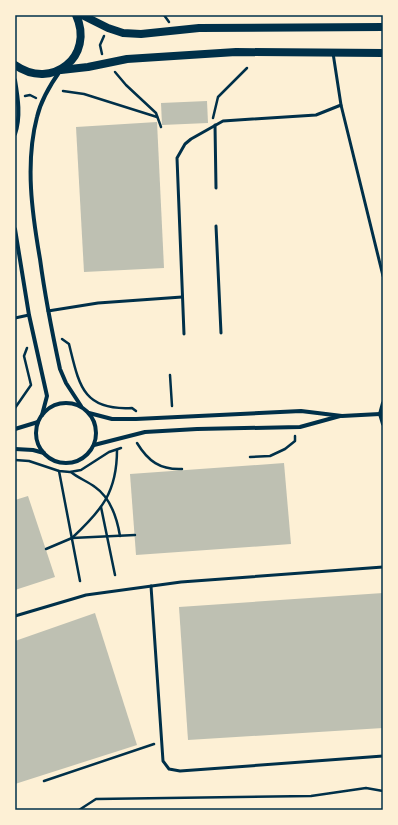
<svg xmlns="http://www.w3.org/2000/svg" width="398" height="825" font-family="'Alegreya Sans',sans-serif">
<rect width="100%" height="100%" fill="#fdf0d5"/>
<g fill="#bec0b2">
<polygon points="207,101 208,123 162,125 161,103"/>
<polygon points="157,122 164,268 84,272 76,127"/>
<polygon points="284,463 291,544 136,555 130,474"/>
<polygon points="28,496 55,577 15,590 15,500"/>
<polygon points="383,593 383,728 188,740 179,607"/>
<polygon points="95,613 137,745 15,784 15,641"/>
</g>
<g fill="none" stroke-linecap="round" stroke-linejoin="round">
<g stroke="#003049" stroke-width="2.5">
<polyline points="164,15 169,22"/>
<polyline points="102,54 100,45 104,36"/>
<polyline points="115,72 126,85 156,113 161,127"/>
<polyline points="63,91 84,94 157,117"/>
<polyline points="25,96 30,95 36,98"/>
<polyline points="213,118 218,97 247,68"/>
<path d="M62 339 69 344C79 384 82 411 132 408L136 411"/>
<polyline points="170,375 172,406"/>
<polyline points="15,408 31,385 24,356 27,348"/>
<path d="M137 443C148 461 160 470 182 469"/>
<polyline points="250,457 270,456 285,449 295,441 295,436"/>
<polyline points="15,460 29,461 59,471 70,472 81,470 109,452 121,448"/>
<polyline points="59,471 80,581"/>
<path d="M71 472C78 478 87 481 95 487 111 498 117 518 120 536"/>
<polyline points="101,507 115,575"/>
<path d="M72 538C102 510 117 492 117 450"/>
<polyline points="46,549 72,538 135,535"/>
<polyline points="44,781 154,744"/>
<polyline points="79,810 96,799 311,796 366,788 383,791"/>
</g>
<g stroke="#003049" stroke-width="3">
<polyline points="333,53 341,105 383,276"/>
<polyline points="215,125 216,188"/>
<polyline points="216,226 221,333"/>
<polyline points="48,311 98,303 182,297"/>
<polyline points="15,318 29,315"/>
<polyline points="184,334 177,158 185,144 191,139 223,121 316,115 341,105"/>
<polyline points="151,586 163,761 169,769 180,771 383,756"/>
<polyline points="15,616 86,595 181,582 383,567"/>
</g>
<g stroke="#003049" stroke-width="4">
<path d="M60 71C50 85 41 100 37 117 25 163 32 213 40 259 45 296 52 332 60 369L66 383 81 406"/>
<path d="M15 80C18 98 21 117 15 134"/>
<polyline points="15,229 29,315 47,396 42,415"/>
<circle cx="66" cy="433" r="30"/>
<polyline points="383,403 380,414 383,424"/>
<polyline points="89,413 112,419 136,419 301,411 342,416 380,414"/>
<polyline points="15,429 38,422"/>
<polyline points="94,445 145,432 197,429 300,427 340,416"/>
<polyline points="15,449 33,450 44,453"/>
</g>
<g stroke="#003049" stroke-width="8">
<polyline points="82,15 108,28 123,33 141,34 199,28 383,27"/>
<path d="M15 65C52 91 95 56 76 15"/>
<polyline points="61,70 88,67 127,59 236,52 383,53"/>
</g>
</g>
<rect width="398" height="825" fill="none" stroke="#fdf0d5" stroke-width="32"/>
<rect x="16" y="16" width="366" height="793" fill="none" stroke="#003049" stroke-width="1.5"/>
</svg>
